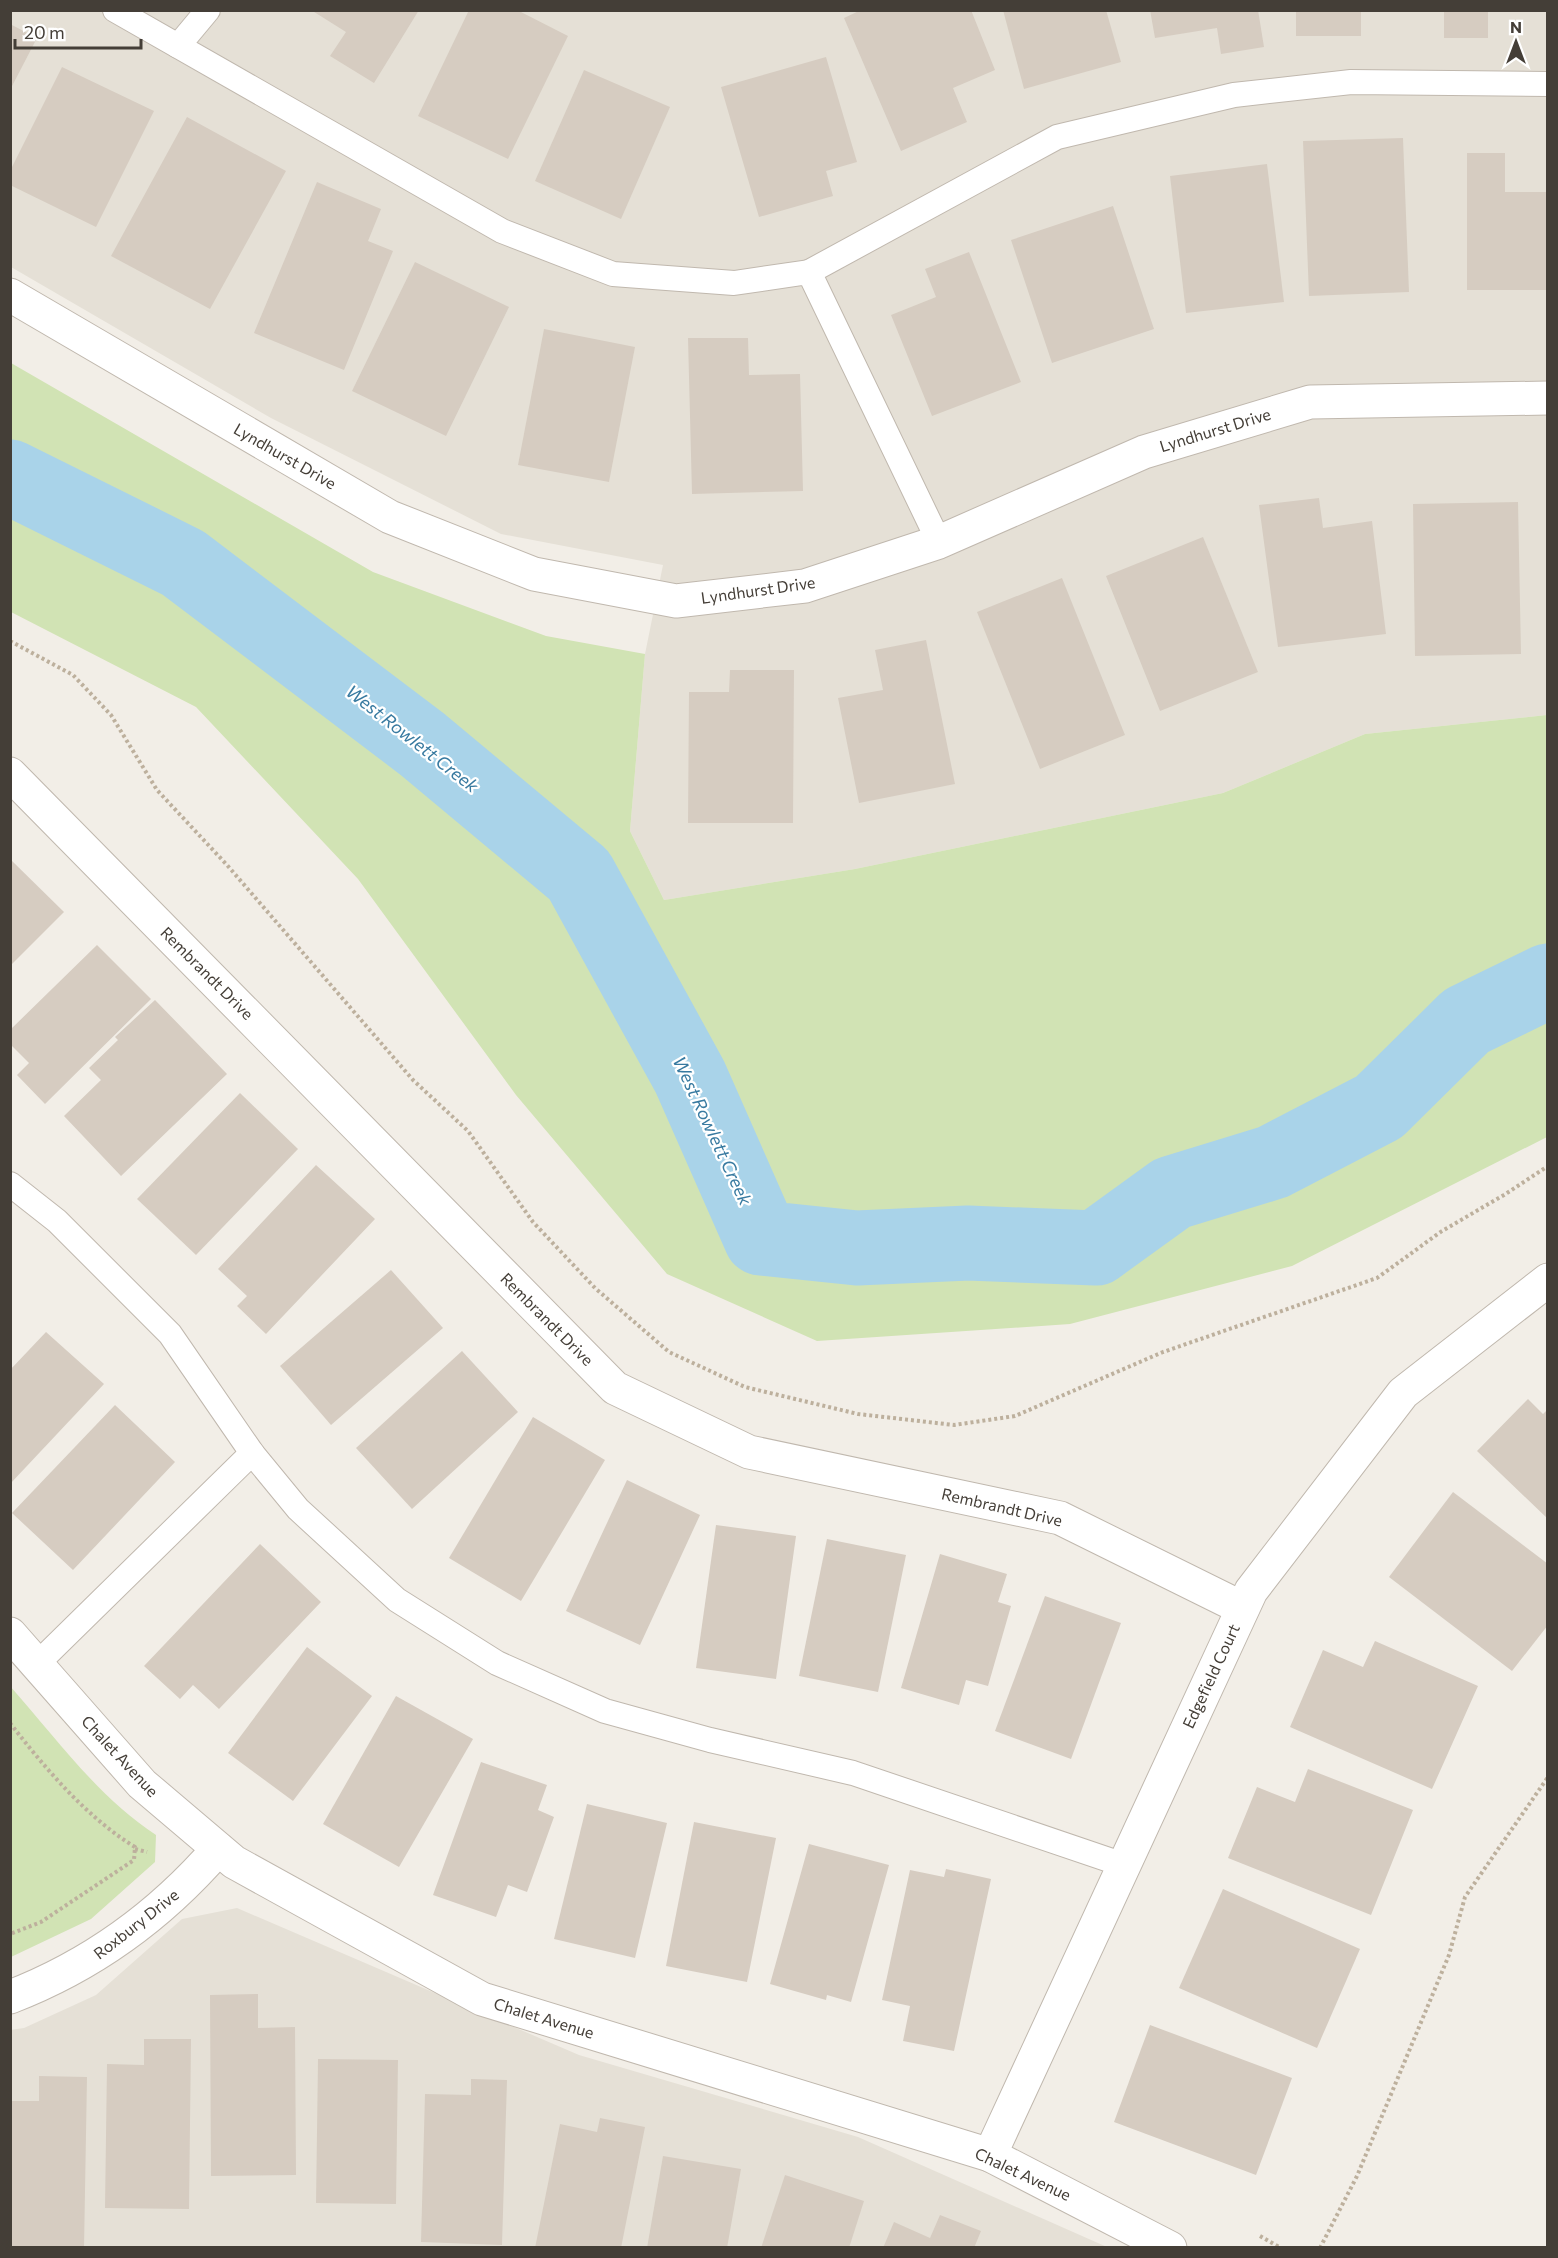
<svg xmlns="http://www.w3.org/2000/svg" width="1558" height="2258" font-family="Commissioner,sans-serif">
<rect width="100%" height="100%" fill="#f2eee7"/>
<g fill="#e5e0d6">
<polygon points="11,11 1547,11 1547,715 1365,734 1223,793 855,869 664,900 630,831 645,654 663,565 501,534 271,418 11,267"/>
<polygon points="237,1908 579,2055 858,2137 1107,2247 11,2247 10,2030 24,2028 96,1995 182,1919"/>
</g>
<g fill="#d1e3b4">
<polygon points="11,363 373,572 546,636 645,654 630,831 664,900 855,869 1223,793 1365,734 1547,715 1547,1137 1292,1266 1070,1324 817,1341 667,1274 516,1095 358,879 196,707 11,612"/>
<path d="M10 1686C56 1738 98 1797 156 1835L155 1862 91 1919 11 1957Z"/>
</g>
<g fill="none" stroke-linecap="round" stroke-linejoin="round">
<polyline stroke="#a9d3e9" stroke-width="75" points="10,477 183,563 422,744 579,875 690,1077 761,1238 857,1248 968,1243 1096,1248 1172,1193 1273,1162 1379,1107 1466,1021 1548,981"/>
</g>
<g fill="#d6ccc1">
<polygon points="311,10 419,10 374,83 330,56 346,32"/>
<polygon points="469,10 517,10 568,36 508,159 418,116"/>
<polygon points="861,10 971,10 995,70 953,88 967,122 901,151 844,18"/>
<polygon points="1003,10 1106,10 1121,62 1024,89"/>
<polygon points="1150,10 1258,10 1264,47 1221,54 1217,28 1155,38"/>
<rect x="1296" y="10" width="65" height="26"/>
<rect x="1444" y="10" width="44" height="28"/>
<polygon points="10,24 37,38 10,90"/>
<polygon points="826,57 857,162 826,171 833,196 759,217 721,87"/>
<polygon points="62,67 154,111 96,227 10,185 10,171"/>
<polygon points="584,70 670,107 621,219 535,181"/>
<polygon points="187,117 286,171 210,309 111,256"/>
<polygon points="1403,138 1409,292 1309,296 1303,141"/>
<polygon points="1467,153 1505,153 1505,192 1548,192 1548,290 1467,290"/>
<polygon points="1267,164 1284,302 1186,313 1170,176"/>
<polygon points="317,182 381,209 368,241 393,251 344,370 254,333"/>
<polygon points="1113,206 1154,329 1052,363 1011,240"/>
<polygon points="969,252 1021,382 932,416 891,315 936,297 925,269"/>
<polygon points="415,262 509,307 446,436 352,391"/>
<polygon points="544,329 635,347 609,482 518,465"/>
<polygon points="688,338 748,338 749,375 800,374 803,491 692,494"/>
<polygon points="1319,498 1323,528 1372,521 1386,634 1278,647 1259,505"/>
<polygon points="1518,502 1521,654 1415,656 1413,504"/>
<polygon points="1203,537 1258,672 1160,711 1106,576"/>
<polygon points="1062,578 1125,735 1040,769 977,612"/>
<polygon points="926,640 955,784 859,803 838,698 883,690 875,650"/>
<polygon points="730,670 794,670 793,823 688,823 689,692 729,692"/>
<polygon points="10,859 64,912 10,966"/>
<polygon points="97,945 151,999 45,1104 17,1075 29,1063 10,1044 10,1030"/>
<polygon points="155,1000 227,1074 121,1176 64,1116 101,1080 89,1068 118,1040 115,1037"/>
<polygon points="240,1093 298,1149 196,1255 137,1199"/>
<polygon points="316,1165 375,1219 266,1334 237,1306 247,1296 218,1269"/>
<polygon points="391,1270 443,1328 331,1425 280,1366"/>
<polygon points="46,1332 104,1384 10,1484 10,1370"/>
<polygon points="462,1351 518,1412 412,1509 356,1448"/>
<polygon points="1528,1399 1543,1414 1548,1409 1548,1519 1477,1451"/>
<polygon points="115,1405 175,1462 73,1570 12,1513"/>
<polygon points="533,1417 605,1460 521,1601 449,1558"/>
<polygon points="627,1480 700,1515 640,1645 566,1611"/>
<polygon points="1453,1492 1548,1564 1548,1625 1512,1671 1389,1577"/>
<polygon points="716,1525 796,1536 776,1679 696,1668"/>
<polygon points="827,1539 906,1555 878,1692 799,1676"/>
<polygon points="260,1544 321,1602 219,1709 193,1685 180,1699 144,1666"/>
<polygon points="940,1554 1007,1574 998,1602 1011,1606 988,1686 966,1680 959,1705 901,1688"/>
<polygon points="1045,1596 1121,1623 1071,1759 995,1731"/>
<polygon points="1375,1641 1478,1686 1432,1789 1290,1727 1323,1650 1363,1667"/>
<polygon points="307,1647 372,1696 293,1801 228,1753"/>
<polygon points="396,1696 473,1739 399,1867 323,1824"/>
<polygon points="481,1762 547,1785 538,1810 554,1817 527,1892 508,1885 496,1917 433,1895"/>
<polygon points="1308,1769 1413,1810 1371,1915 1228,1858 1257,1787 1295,1802"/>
<polygon points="587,1804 667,1823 635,1958 554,1939"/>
<polygon points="694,1822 776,1838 747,1982 666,1966"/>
<polygon points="809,1844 889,1865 851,2002 827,1995 826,2000 770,1984"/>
<polygon points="946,1869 991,1879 954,2051 903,2041 910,2006 882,2000 910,1870 944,1877"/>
<polygon points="1223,1889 1360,1949 1317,2048 1179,1988"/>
<polygon points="258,1994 258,2028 295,2027 296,2175 211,2176 210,1995"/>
<polygon points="1150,2025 1292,2078 1256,2175 1114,2122"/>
<polygon points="144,2039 191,2039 189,2209 105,2208 107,2064 144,2065"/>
<polygon points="318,2059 398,2060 396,2204 316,2203"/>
<polygon points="39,2076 87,2077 84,2248 10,2248 10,2101 39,2101"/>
<polygon points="471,2079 507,2080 502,2245 421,2242 425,2094 471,2095"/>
<polygon points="600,2118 645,2127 621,2248 535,2248 560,2124 597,2132"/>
<polygon points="663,2156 741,2169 727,2248 647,2248"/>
<polygon points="785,2175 864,2201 849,2248 761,2248"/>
<polygon points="940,2215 981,2231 974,2248 883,2248 894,2222 930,2238"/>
</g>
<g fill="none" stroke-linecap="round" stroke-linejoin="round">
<g stroke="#c0b8ae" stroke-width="26">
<g id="service">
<polyline points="115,10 502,231 613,274 734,283 809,272 939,542"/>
<polyline points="178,46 208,10"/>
<polyline points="809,272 1057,137 1234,95 1351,82 1548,84"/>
<polyline points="10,1184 57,1221 170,1334 252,1453 298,1509 397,1600 497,1663 605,1711 710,1740 853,1773 1124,1865"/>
<polyline points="37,1664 252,1453"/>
</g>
</g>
<g stroke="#c0b8ae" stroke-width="35">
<g id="minor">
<polyline points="10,295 390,517 534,574 676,601 805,586 939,542 1144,452 1310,402 1548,398"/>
<polyline points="10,774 615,1388 749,1452 1060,1518 1242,1608"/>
<polyline points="10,1634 142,1784 234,1862 482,1999 990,2155 1170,2248"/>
<path d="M10 1997C93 1965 160 1916 218 1849"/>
<polyline points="990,2155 1251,1591 1403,1393 1548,1280"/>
</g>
</g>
<g stroke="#bdb09d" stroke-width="4" stroke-dasharray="3 3" stroke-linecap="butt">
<polyline points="10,641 73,675 111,715 157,790 227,865 413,1080 468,1131 533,1222 595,1288 669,1352 745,1387 858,1414 954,1425 1015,1416 1163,1352 1377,1278 1442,1231 1504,1195 1548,1166"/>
<path d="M10 1723C45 1768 86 1817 135 1847L134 1860 41 1922 10 1934"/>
<polyline points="135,1849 147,1852"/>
<polyline points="1260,2236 1281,2248"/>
<polyline points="1320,2248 1357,2176 1449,1955 1465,1897 1548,1777"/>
</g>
<use href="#service" stroke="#fff" stroke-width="24"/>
<use href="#minor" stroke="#fff" stroke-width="33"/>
</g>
<g text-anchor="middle" stroke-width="4.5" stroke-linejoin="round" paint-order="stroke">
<g font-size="16" fill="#443e37" stroke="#fff">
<text transform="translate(1215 430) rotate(-17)" y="6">Lyndhurst Drive</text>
<text transform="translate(285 456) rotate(30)" y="6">Lyndhurst Drive</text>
<text transform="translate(758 590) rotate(-8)" y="6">Lyndhurst Drive</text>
<text transform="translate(207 973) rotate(45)" y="6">Rembrandt Drive</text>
<text transform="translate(547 1319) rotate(45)" y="6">Rembrandt Drive</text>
<text transform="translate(1002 1507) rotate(13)" y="6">Rembrandt Drive</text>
<text transform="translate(1211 1676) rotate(-65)" y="6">Edgefield Court</text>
<text transform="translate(120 1756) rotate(47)" y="6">Chalet Avenue</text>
<text transform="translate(136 1924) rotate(-38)" y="6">Roxbury Drive</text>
<text transform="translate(544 2018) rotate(17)" y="6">Chalet Avenue</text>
<text transform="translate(1023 2174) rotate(25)" y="6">Chalet Avenue</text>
</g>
<g font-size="18" font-style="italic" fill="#387aa0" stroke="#fff">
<text transform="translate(412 739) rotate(38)" y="6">West Rowlett Creek</text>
<text transform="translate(712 1131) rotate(65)" y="6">West Rowlett Creek</text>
</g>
</g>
<rect width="1558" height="2258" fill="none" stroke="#443e37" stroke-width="24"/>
<g transform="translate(1516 42)" stroke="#ffffff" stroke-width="4.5" paint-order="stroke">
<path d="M0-4.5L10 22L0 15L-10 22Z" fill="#443e37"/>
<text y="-9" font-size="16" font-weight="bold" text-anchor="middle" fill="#443e37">N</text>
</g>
<path d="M15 39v9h126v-9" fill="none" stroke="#443e37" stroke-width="3"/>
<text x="24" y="39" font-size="18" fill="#443e37" stroke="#ffffff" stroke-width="4.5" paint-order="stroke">20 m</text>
</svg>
